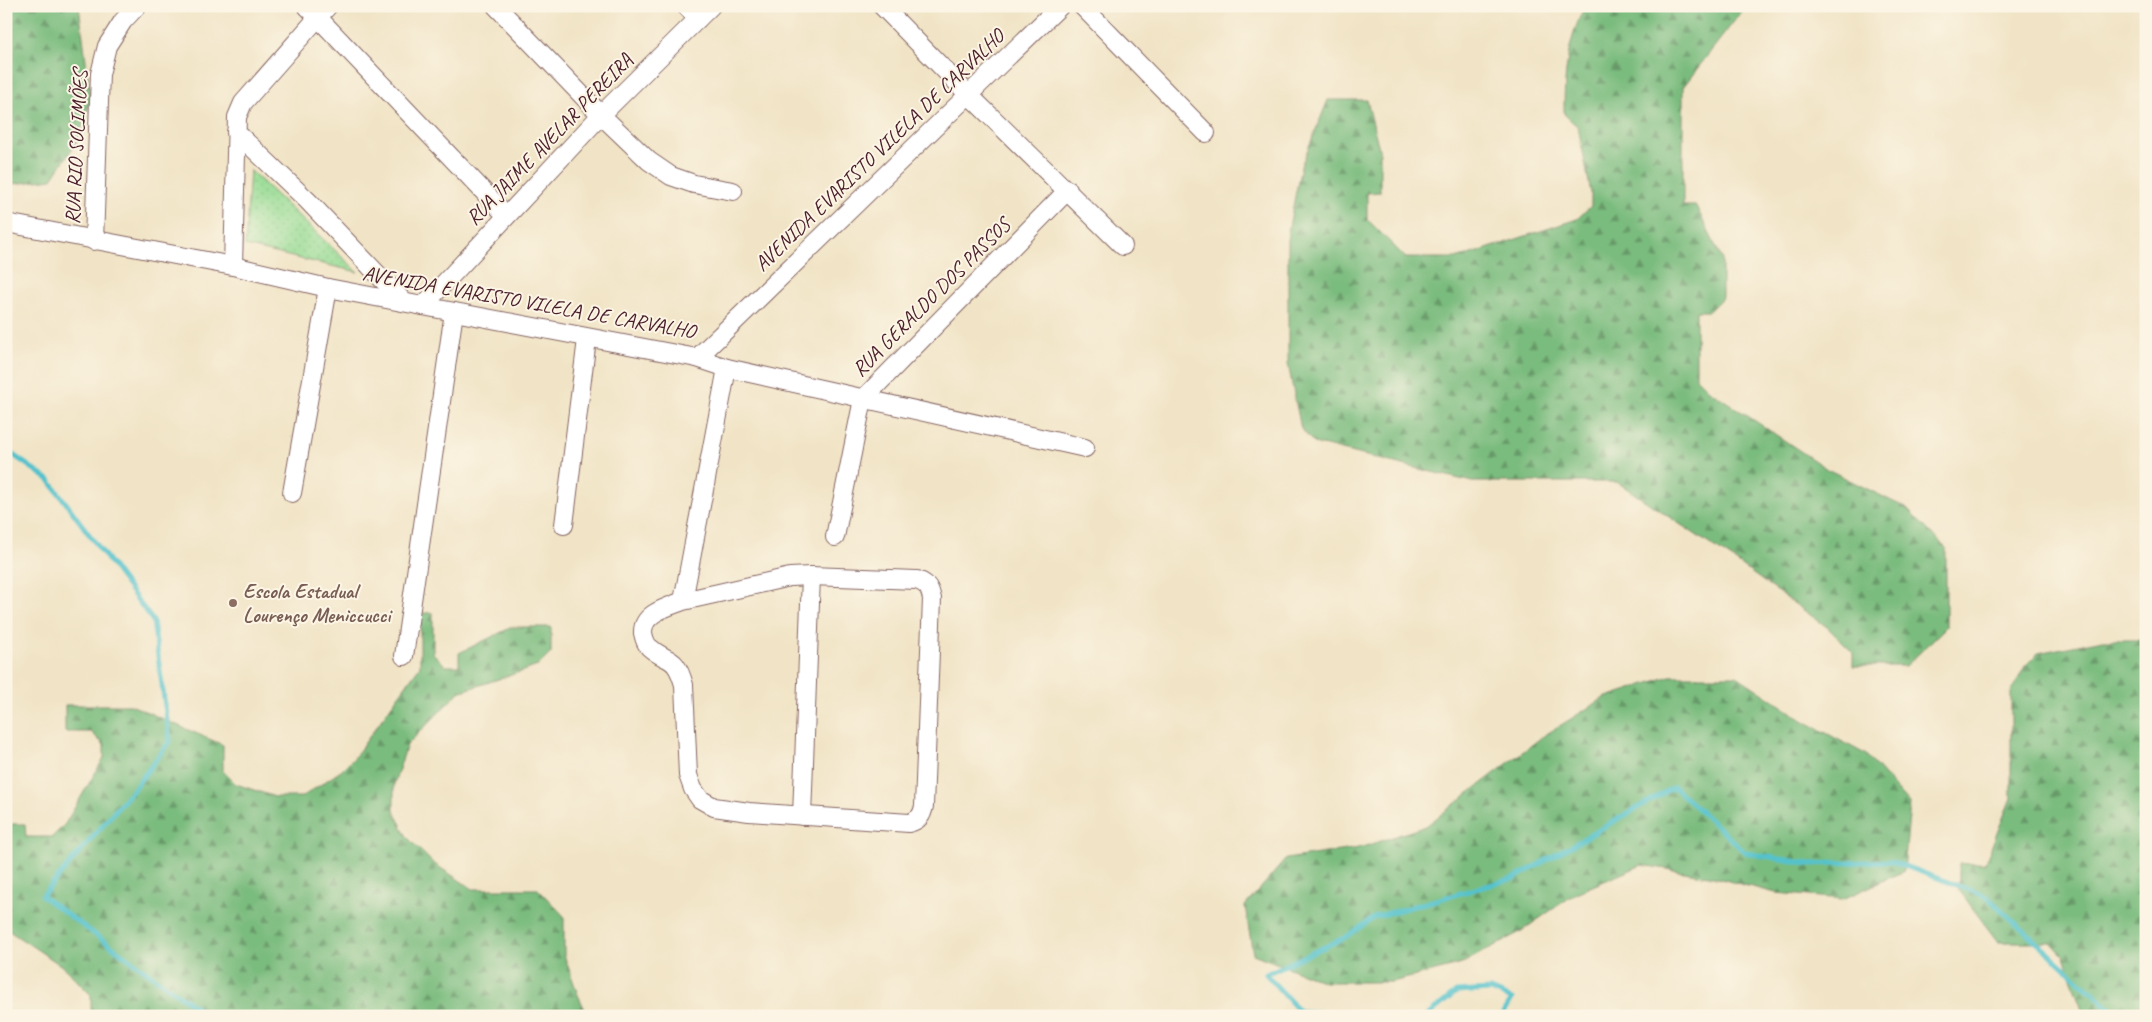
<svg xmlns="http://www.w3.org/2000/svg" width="2152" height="1022" font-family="Caveat,sans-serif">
<defs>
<pattern id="forest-firs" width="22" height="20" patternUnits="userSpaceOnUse" patternTransform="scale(1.25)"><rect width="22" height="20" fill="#7abc7e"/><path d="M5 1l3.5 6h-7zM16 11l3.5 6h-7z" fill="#669867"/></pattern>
<pattern id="park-dots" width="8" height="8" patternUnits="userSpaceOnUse" patternTransform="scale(1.25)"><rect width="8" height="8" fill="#98dc95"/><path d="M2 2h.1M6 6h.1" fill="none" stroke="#84bc81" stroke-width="1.8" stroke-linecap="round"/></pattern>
</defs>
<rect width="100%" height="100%" fill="#fcf5e5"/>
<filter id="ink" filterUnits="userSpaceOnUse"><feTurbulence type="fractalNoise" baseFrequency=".02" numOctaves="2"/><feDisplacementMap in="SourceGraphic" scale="10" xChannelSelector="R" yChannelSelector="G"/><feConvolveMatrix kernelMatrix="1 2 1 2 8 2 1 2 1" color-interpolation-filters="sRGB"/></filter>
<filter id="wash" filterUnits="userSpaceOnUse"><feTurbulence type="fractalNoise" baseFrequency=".0096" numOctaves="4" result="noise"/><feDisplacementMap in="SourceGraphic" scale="20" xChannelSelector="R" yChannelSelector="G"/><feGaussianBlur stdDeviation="1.12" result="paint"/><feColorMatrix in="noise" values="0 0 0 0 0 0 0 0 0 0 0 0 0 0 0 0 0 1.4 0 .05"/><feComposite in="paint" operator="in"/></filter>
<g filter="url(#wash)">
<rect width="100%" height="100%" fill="#f1e4c6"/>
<g fill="url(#forest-firs)" stroke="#626e54">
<polygon points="12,6 79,6 91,100 78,140 52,179 6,185 6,54 12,48"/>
<path d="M1585 6H1746L1683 87V206H1696L1722 259V298L1709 311H1696V377L1709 390 1827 469 1906 508 1946 548V627L1906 666H1853V653L1827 627 1735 561 1617 482H1472L1314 443 1301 429 1288 364V232L1301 166 1328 100H1367L1380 153V192L1367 193V219L1406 258H1459L1577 219 1591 206V193L1578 127 1564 114C1564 75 1567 42 1585 6Z"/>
<polygon points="420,613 433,613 433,653 446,666 459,666 459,653 512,627 551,627 551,653 538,666 459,692 407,745 394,784 394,811 407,837 433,863 473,889 538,889 564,916 564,955 578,995 588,1016 91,1016 91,995 65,968 6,929 6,824 25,824 26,837 52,837 65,824 104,758 104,745 91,732 65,732 65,705 131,705 223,745 223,771 236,784 275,797 302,797 341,771 354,758 420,666"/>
<polygon points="2103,640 2146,640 2146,1016 2084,1016 2064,956 2051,942 1998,942 1959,890 1959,864 1985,863 2011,798 2011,693 2025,666 2038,653"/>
<polygon points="1670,676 1737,676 1804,721 1865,754 1910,804 1904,871 1843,899 1776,893 1709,876 1642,865 1576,893 1520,932 1459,965 1392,982 1325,982 1253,954 1245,906 1286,859 1359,848 1426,826 1542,737 1604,698"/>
</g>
<polygon fill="url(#park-dots)" stroke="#717e60" points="250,170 358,272 245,246"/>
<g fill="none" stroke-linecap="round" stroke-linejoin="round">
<g stroke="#55c2cc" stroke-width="5">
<polyline points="6,450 49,480 153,621 170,741 133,790 42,896 205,1014 215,1016"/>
<polyline points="1376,1016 1299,1011 1266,974 1346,937 1375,917 1515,878 1674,787 1746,853 1810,864 1891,861 1986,896 2118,1016"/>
<polyline points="1427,1016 1456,992 1491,990 1512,999 1502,1016"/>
</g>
</g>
</g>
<g filter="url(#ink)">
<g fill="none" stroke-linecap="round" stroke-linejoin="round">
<g stroke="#846461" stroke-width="20">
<g id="minor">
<polyline points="307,6 506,215"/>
<polyline points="496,6 601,115 649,161 671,176 694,184 733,191"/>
<polyline points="686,6 698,19"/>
<polyline points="882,6 968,94 1123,246"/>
<polyline points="1082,6 1206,133"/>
<polyline points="236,132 308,201 403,301"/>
<polyline points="6,223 233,266 328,288 697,358 727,368 1085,448"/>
<polyline points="94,241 100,74 107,46 123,21 137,6"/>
<polyline points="233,266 237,117 243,103 328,6"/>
<polyline points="423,306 601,115 711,6"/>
<polyline points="697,358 1060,6"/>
<polyline points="292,493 328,288"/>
<polyline points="564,525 587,339"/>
<polyline points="835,537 863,399 1068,190"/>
<path d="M683 601 790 577 811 576 917 580C928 584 930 589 932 599L924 806C922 816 919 820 909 823L749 812 714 807 700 799 693 789 688 775 684 685C675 653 668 664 649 647 645 643 644 638 643 633 642 613 668 607 683 601L727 368"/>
<polyline points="404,656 454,312"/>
<polyline points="802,816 811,576"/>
</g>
</g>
<use href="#minor" stroke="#fff" stroke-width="18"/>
</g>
</g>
<circle fill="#8d6e63" stroke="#fcf5e5" stroke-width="2" cx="233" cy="603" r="5"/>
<g text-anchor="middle" stroke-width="4" stroke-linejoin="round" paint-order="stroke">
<g font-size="21" fill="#4a1f2b" stroke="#fcf5e5">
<text transform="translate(549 139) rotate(-46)" y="7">RUA JAIME AVELAR PEREIRA</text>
<text transform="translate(76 147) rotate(-87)" y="7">RUA RIO SOLIMÕES</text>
<text transform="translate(879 150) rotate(-44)" y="7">AVENIDA EVARISTO VILELA DE CARVALHO</text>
<text transform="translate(931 297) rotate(-45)" y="7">RUA GERALDO DOS PASSOS</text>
<text transform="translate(529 302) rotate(10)" y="7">AVENIDA EVARISTO VILELA DE CARVALHO</text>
</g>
<g font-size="21" font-weight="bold" fill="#785e54" stroke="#fcf5e5" text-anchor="start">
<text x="243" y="598">Escola Estadual<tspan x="243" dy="24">Lourenço Meniccucci</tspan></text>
</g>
</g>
<rect width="2152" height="1022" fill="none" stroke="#fcf5e5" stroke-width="25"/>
</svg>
